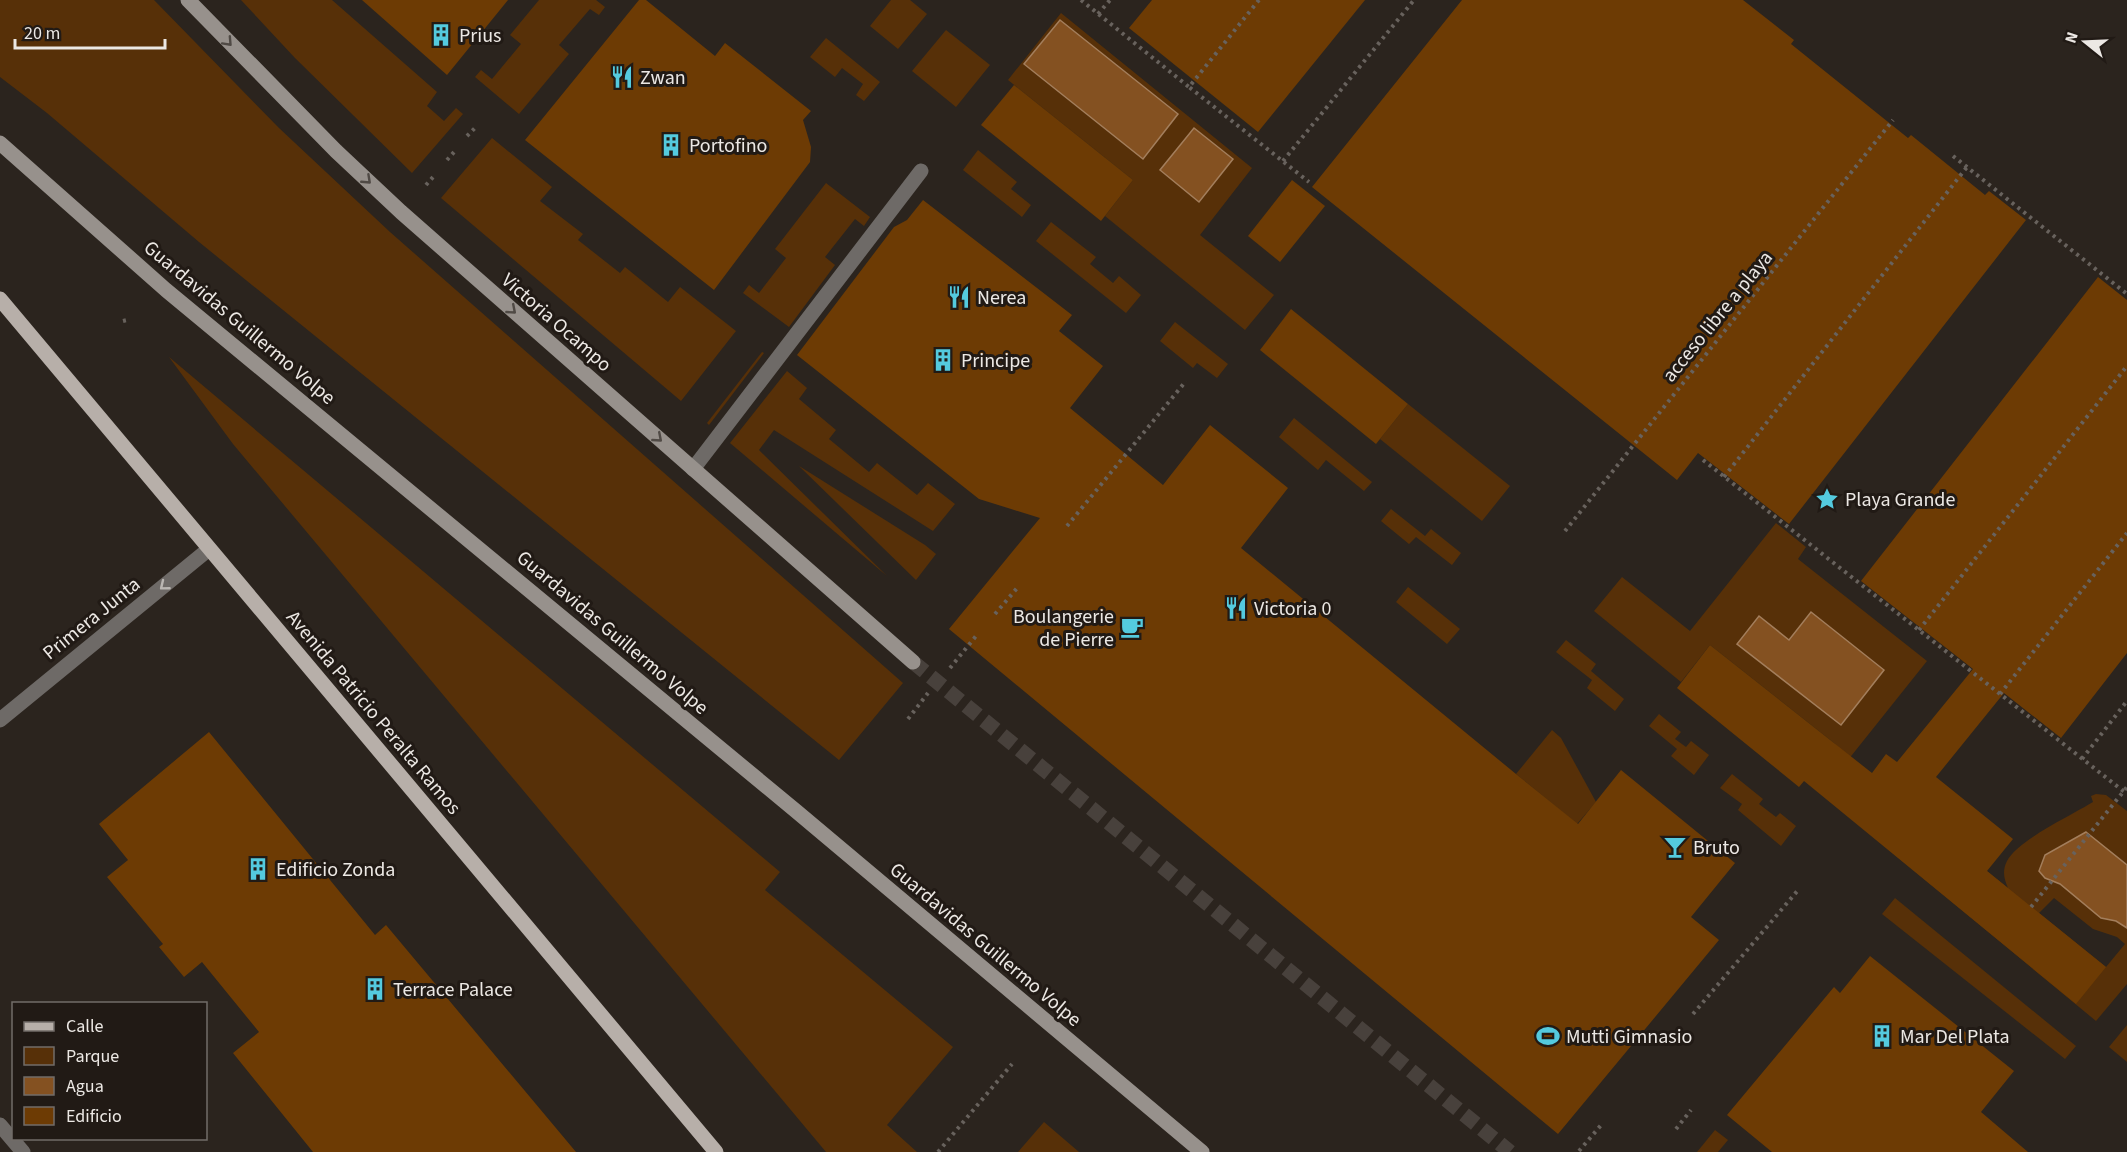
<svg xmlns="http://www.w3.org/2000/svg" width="2127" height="1152" font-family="'Source Sans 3',sans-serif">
<rect width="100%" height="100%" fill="#2b241e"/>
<g fill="#573008" fill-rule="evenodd">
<polygon points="0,0 154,0 279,128 390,232 903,683 839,760 199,242 47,113 0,77"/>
<polygon points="241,0 332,0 437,92 427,106 444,121 456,108 463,114 412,173 295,58"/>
<polygon points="539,0 596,0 605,7 599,15 590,9 559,45 569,54 519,114 475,77 481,70 492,79 521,44 510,35"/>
<polygon points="891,0 910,0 927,14 898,49 870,26"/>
<polygon points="1061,13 1252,168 1200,235 1274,295 1245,330 1105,216 1133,180 1008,80"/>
<polygon points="946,30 990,65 956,107 912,71"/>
<polygon points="826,38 880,82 864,101 856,95 863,84 842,68 835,77 810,57"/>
<polygon points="492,138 552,187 540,201 583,234 578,240 620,273 625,267 668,302 680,287 736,331 681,401 441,198"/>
<polygon points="978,150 1017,182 1011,189 1031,205 1022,217 963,170"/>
<polygon points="826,183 870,217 864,226 855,219 825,257 835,265 789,327 743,293 749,285 759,293 786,258 775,249"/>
<polygon points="1051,222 1096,257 1090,264 1113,283 1119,276 1141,295 1126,313 1036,241"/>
<polygon points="1175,322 1228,364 1217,378 1197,363 1193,368 1160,341"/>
<polygon points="762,352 764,353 709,425 707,423"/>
<polygon points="169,357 780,872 765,890 953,1047 887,1125 917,1152 826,1152 233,444"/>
<polygon points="787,371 807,388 799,399 836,430 829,439 869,472 877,463 917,495 928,483 955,504 933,531 774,430 759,450 887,576 730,443"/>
<polygon points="1408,404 1510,486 1482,521 1380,439"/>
<polygon points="1294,418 1372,482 1364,491 1326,460 1318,470 1279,437"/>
<polygon points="799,466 925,545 936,554 916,580"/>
<polygon points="1391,509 1425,536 1431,529 1461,553 1452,565 1416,537 1409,544 1381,521"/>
<polygon points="1776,523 1806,547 1798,559 1927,661 1848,760 1834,743 1710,645 1681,682 1594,611 1622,577 1690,631"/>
<polygon points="1408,587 1460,629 1447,644 1396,602"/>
<polygon points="1566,640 1596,664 1591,671 1624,699 1615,711 1587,688 1592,680 1556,652"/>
<polygon points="1659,714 1681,732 1675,739 1686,747 1691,741 1709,755 1694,775 1671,756 1677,749 1649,726"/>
<polygon points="1552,730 1561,738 1596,802 1577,824 1516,774"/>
<polygon points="1732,774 1763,799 1759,804 1776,817 1780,813 1796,826 1781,846 1738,810 1742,804 1720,788"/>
<path d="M2096 794 2106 795 2127 811V984L2096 1021 1872 836 1900 801 2008 888C2004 879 2002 871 2007 861 2018 840 2072 815 2093 802L2091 796ZM2054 898 2093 929 2117 937 2125 944 2106 967 2039 913Z"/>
<polygon points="1895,898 2076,1046 2065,1059 1882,914"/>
<polygon points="2127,1025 2127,1062 2109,1047"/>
<polygon points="1044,1122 1079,1152 1018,1152"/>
<polygon points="1715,1130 1728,1140 1718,1152 1697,1152"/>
</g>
<g fill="#845121" stroke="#a37e5c" stroke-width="1.5">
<polygon points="1060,20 1178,114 1143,159 1024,64"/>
<polygon points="1194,128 1233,159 1199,202 1160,170"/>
<polygon points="1811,612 1884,670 1841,725 1737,644 1759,616 1789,640"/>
<polygon points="2086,832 2127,865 2127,928 2116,921 2101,918 2060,884 2045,878 2039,871 2045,855"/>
</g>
<g fill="#6d3b04">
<polygon points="362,0 508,0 447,75"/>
<polygon points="639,0 646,0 715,56 725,43 811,111 803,120 811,147 810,162 714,290 525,140"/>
<polygon points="1152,0 1365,0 1258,132 1129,28"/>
<polygon points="1462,0 1743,0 1794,40 1791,44 1908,138 1911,135 1985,195 1989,191 2026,220 1789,524 1698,453 1677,480 1312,187"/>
<polygon points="1014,85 1133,180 1101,221 981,125"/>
<polygon points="1292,180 1325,206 1280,262 1248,236"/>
<polygon points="923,200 1072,315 1059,331 1103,366 1070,408 1163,485 1210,425 1288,488 1241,548 1516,774 1578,824 1621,770 1735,863 1691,917 1719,940 1558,1134 949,629 1040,518 979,499 797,355 894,227 907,220"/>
<polygon points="2098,277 2127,300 2127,653 2061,738 2004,693 1936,777 2013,839 1987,871 2106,967 2076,1004 1804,781 1799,787 1677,688 1710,645 1872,773 1886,754 1897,762 1973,669 1861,581"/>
<polygon points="1291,309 1408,404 1376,444 1260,350"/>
<polygon points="209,732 375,935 386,925 576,1152 313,1152 233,1053 259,1032 202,962 184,977 159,947 163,944 107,877 128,860 99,824"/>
<polygon points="1870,956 2014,1071 1981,1112 2028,1152 1772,1152 1727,1115 1834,987 1840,993"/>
</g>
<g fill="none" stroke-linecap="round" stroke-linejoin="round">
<polyline stroke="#48413c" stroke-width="15" stroke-dasharray="15 8" stroke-linecap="butt" points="913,662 1510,1152"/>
<g stroke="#68625d" stroke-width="4" stroke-dasharray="3 4.5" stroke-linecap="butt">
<polyline points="1081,0 1189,87"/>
<polyline points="1259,0 1189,87 1309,182"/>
<polyline points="1098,14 1110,0"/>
<polyline points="467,136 476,127"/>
<polyline points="1953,156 2127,294"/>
<polyline points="447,160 455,151"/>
<polyline points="1283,161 1414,0"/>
<polyline points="426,185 434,176"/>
<polyline points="123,321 127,320"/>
<polyline points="1703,460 2127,794"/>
<polyline points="1724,477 1967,167"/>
<polyline points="1067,526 1186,381"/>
<polyline points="1565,531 1893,120"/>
<polyline points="995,614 1018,587"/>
<polyline points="1919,630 2127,366"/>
<polyline points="950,668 976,636"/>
<polyline points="2000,694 2127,533"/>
<polyline points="908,719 928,693"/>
<polyline points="2082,759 2127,701"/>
<polyline points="2031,907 2127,787"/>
<polyline points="1693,1014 1799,889"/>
<polyline points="1676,1129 1691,1110"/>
<polyline points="1579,1151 1602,1124"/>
<polyline points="938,1152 1012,1064"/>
</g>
<polyline stroke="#6e6a67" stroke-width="15" points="693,469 921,171"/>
<g stroke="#6e6a67" stroke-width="15">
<polyline points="0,720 209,549"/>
<polyline points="0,1125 23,1152"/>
</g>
<g stroke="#97918c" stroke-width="15">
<polyline points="188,0 336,151 401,212 913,662"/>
<polyline points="0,143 166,290 796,811 1202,1152"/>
</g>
<polyline stroke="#b7afa9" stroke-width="15" points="0,299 716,1152"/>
</g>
<defs><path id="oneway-chevron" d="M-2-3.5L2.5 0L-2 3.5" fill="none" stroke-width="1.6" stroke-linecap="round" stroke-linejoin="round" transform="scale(1.5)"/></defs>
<g stroke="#504a45">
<use href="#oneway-chevron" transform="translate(228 42) rotate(47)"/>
<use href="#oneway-chevron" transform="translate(367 180) rotate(43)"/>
<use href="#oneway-chevron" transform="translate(512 310) rotate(41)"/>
<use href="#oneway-chevron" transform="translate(658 438) rotate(41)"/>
</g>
<use stroke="#bab6b2" href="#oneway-chevron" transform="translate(164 586) rotate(141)"/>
<defs>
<g id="building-bare" transform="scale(1.8)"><path d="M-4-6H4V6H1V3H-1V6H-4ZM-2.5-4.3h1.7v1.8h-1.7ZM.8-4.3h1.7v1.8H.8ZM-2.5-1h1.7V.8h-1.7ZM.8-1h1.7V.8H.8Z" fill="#54cade" stroke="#211a15" stroke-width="2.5" paint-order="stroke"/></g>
<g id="restaurant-bare" transform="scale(1.8)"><path d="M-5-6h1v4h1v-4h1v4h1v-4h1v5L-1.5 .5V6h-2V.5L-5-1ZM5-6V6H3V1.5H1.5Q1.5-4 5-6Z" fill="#54cade" stroke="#211a15" stroke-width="2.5" paint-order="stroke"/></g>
<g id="sight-bare" transform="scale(1.8)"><path d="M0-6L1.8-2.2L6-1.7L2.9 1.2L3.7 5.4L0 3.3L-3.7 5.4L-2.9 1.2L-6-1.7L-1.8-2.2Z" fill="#54cade" stroke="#211a15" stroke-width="2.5" paint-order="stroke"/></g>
<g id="cafe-bare" transform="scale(1.8)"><path d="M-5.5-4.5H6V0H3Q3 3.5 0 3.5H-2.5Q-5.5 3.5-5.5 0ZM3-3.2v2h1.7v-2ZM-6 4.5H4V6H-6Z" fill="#54cade" stroke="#211a15" stroke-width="2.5" paint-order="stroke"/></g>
<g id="bar-bare" transform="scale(1.8)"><path d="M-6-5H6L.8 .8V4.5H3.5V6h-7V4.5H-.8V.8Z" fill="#54cade" stroke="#211a15" stroke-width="2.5" paint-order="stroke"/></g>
<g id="stadium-bare" transform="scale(1.8)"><path d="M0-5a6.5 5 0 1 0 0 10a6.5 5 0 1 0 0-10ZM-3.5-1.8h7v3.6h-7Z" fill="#54cade" stroke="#211a15" stroke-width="2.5" paint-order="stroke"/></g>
</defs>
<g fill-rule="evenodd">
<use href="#building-bare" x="441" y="35"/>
<use href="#restaurant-bare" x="622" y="77"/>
<use href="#building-bare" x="671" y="145"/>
<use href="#restaurant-bare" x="959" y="297"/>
<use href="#building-bare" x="943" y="360"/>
<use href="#sight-bare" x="1827" y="499"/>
<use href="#restaurant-bare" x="1236" y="608"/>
<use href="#cafe-bare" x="1132" y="627"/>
<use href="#bar-bare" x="1675" y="847"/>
<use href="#building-bare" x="258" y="869"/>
<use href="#building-bare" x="375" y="989"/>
<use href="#stadium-bare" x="1548" y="1036"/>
<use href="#building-bare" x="1882" y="1036"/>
</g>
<g text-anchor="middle" stroke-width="6" stroke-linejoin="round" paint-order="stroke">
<g font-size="20" fill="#ece8e4" stroke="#211a15" text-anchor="start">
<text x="459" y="42">Prius</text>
<text x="640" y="84">Zwan</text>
<text x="689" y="152">Portofino</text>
<text x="977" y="304">Nerea</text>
<text x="961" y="367">Principe</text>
<text x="1845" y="506">Playa Grande</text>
<text x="1254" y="615">Victoria 0</text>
<text x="1114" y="623" text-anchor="end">Boulangerie<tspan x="1114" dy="23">de Pierre</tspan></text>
<text x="1693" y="854">Bruto</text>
<text x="276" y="876">Edificio Zonda</text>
<text x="393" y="996">Terrace Palace</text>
<text x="1566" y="1043">Mutti Gimnasio</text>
<text x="1900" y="1043">Mar Del Plata</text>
</g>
<g font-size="20" fill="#ece8e4" stroke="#211a15">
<text transform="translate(1717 316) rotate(-51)" y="7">acceso libre a playa</text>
<text transform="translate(240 322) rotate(40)" y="7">Guardavidas Guillermo Volpe</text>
<text transform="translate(557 322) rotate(41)" y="7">Victoria Ocampo</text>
<text transform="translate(91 618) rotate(-39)" y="7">Primera Junta</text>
<text transform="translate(613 632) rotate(40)" y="7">Guardavidas Guillermo Volpe</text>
<text transform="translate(374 712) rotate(50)" y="7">Avenida Patricio Peralta Ramos</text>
<text transform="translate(986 944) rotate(40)" y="7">Guardavidas Guillermo Volpe</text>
</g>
</g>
<rect x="12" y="1002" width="195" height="138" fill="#211a15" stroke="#726c68" stroke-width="1.5"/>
<rect x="24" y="1022" width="30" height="9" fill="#b7afa9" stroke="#726c68" stroke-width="1.5"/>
<text x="66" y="1032" font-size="18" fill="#ece8e4">Calle</text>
<rect x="24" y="1047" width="30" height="18" fill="#573008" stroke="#726c68" stroke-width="1.5"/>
<text x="66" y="1062" font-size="18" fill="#ece8e4">Parque</text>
<rect x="24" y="1077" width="30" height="18" fill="#845121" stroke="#726c68" stroke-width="1.5"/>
<text x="66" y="1092" font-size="18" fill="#ece8e4">Agua</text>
<rect x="24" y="1107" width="30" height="18" fill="#6d3b04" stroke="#726c68" stroke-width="1.5"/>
<text x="66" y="1122" font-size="18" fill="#ece8e4">Edificio</text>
<g transform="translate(2085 42) rotate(288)" stroke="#211a15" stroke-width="4.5" paint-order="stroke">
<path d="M0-4.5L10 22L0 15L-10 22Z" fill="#ece8e4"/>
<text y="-9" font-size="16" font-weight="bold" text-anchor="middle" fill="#ece8e4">N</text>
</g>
<path d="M15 39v9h150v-9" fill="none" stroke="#ece8e4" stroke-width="3"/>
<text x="24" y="39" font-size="18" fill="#ece8e4" stroke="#211a15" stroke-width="4.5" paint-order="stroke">20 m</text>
</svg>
